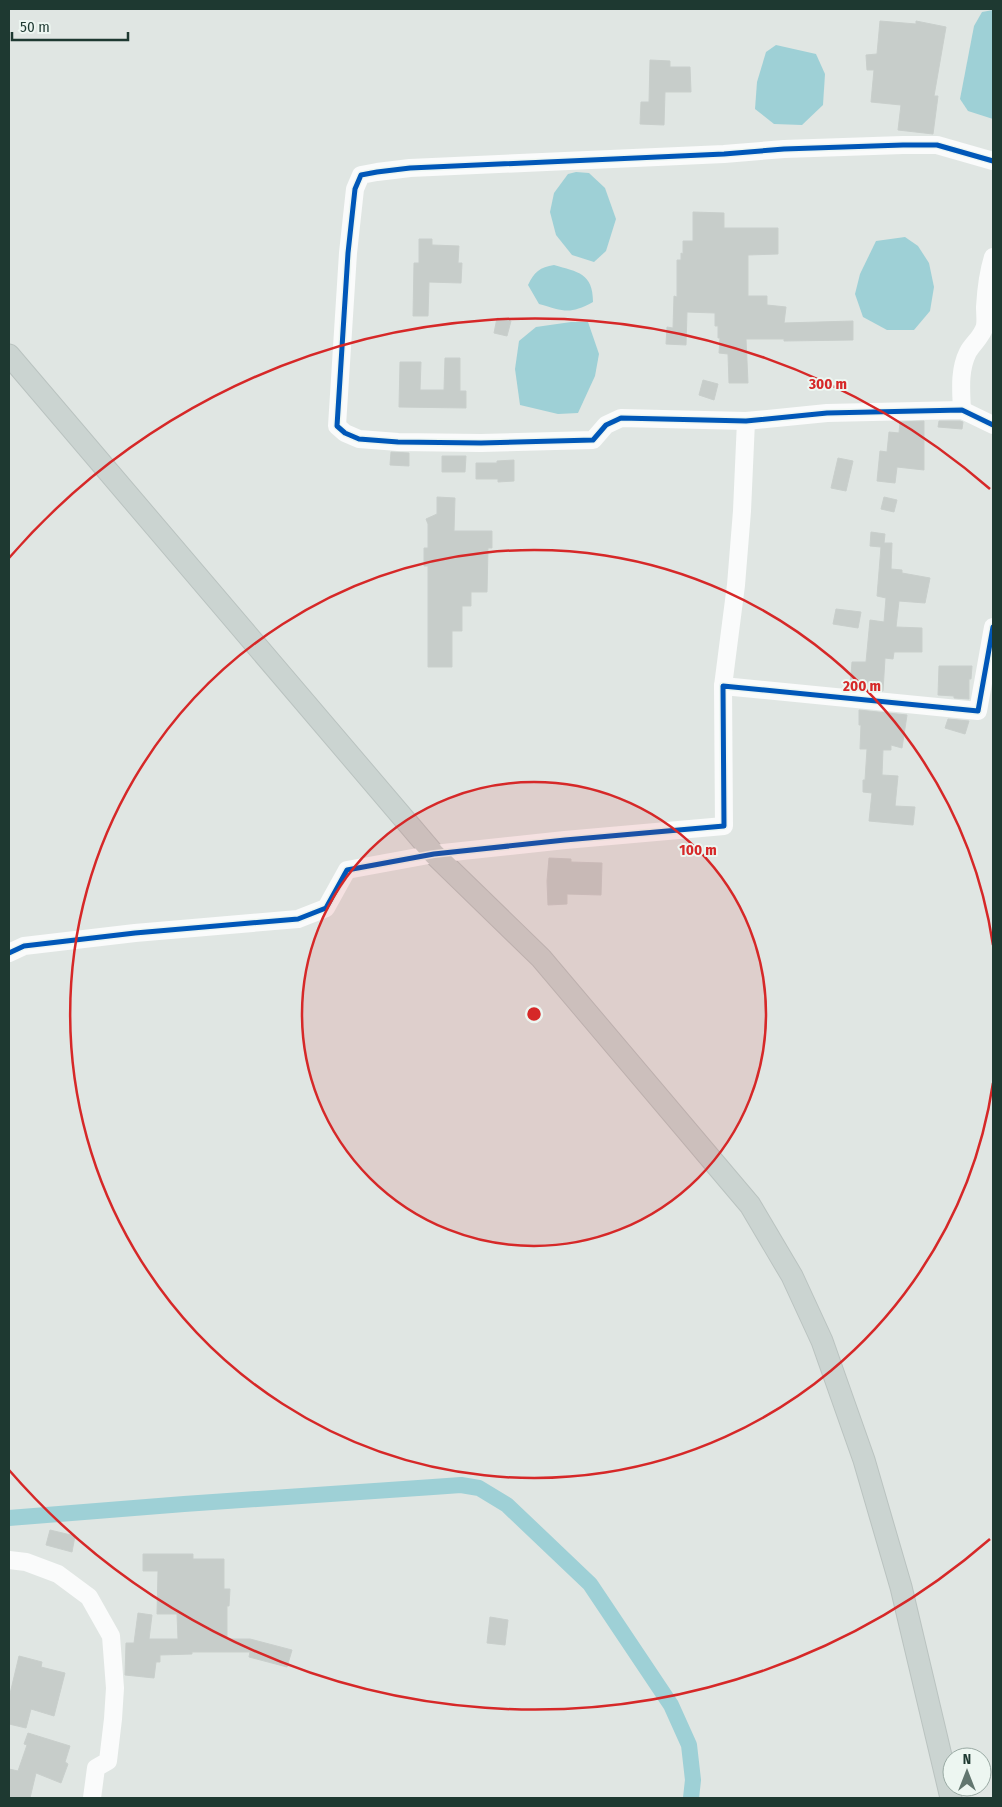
<svg xmlns="http://www.w3.org/2000/svg" width="1002" height="1807" font-family="'Fira Sans Condensed',sans-serif">
<rect width="100%" height="100%" fill="#e0e6e3"/>
<g fill="#9ed0d6">
<polygon points="993,10 993,119 968,111 960,99 974,26 982,12"/>
<polygon points="776,45 816,54 825,74 823,105 802,125 774,124 755,109 757,82 766,52"/>
<polygon points="576,172 589,173 605,188 616,219 606,251 594,262 572,255 556,235 550,212 554,193 568,174"/>
<polygon points="905,237 918,246 929,263 934,287 930,311 914,330 887,330 863,317 855,294 860,274 876,241"/>
<path d="M554 265C578 272 593 273 593 302 569 315 564 311 539 304L528 285C534 272 540 267 554 265Z"/>
<polygon points="571,322 588,322 599,354 595,376 578,413 558,414 520,405 515,369 519,341 536,327"/>
</g>
<g fill="none" stroke-linecap="round" stroke-linejoin="round">
<polyline stroke="#9ed0d6" stroke-width="16" points="9,1518 184,1504 433,1487 461,1485 479,1488 507,1505 590,1584 671,1705 689,1745 693,1780 691,1798"/>
</g>
<g fill="#c7cdca" stroke="#c9cfcc">
<polygon points="880,21 916,24 916,21 946,27 934,96 938,96 933,134 898,130 901,105 871,102 874,70 867,70 866,55 877,54"/>
<polygon points="650,60 670,61 670,67 690,67 691,92 665,92 664,125 640,124 641,102 649,102"/>
<polygon points="693,212 724,213 724,228 778,228 778,254 748,255 748,296 767,296 767,305 786,307 784,323 853,321 853,340 784,341 784,339 746,339 748,383 729,383 728,354 719,353 720,338 718,338 718,326 715,326 715,313 687,312 686,345 666,344 667,327 673,328 674,296 677,297 677,260 681,260 681,253 683,254 683,241 693,241"/>
<polygon points="419,239 432,239 432,245 459,246 458,263 462,263 461,283 429,282 428,316 413,316 414,263 419,263"/>
<polygon points="497,318 511,321 507,336 494,333"/>
<polygon points="445,358 460,358 460,391 466,391 466,408 399,407 400,362 421,362 420,390 444,390"/>
<polygon points="703,380 718,384 714,400 699,395"/>
<polygon points="924,421 924,470 897,467 895,483 877,481 880,451 887,452 889,432 899,433 900,422"/>
<polygon points="939,421 960,421 963,422 962,429 938,427"/>
<polygon points="391,452 409,453 409,466 390,465"/>
<polygon points="442,456 466,456 465,472 442,472"/>
<polygon points="838,458 853,461 846,491 831,488"/>
<polygon points="514,460 514,481 498,482 498,479 476,479 476,463 497,463 497,461"/>
<polygon points="437,497 455,498 454,531 492,531 492,548 488,548 487,592 471,592 471,606 462,606 462,631 452,631 452,667 428,667 428,566 424,566 424,548 428,548 428,524 426,519 437,514"/>
<polygon points="884,497 897,500 894,512 881,509"/>
<polygon points="871,532 885,534 884,543 892,543 891,569 902,570 902,573 930,578 925,603 899,601 896,627 922,628 922,652 894,652 893,659 885,658 883,691 850,688 852,662 866,662 870,620 884,622 886,598 877,596 881,547 870,546"/>
<polygon points="836,609 861,612 858,628 833,624"/>
<polygon points="939,666 972,666 971,679 969,679 969,699 954,698 954,696 938,695"/>
<polygon points="859,710 907,715 902,748 891,745 891,750 883,750 882,775 898,776 895,806 915,807 913,825 869,821 872,793 863,792 863,780 865,780 867,749 860,749 861,725 859,725"/>
<polygon points="948,719 969,721 965,734 945,728"/>
<polygon points="549,858 571,859 571,862 602,863 601,895 567,894 567,904 548,905 547,881"/>
<polygon points="50,1530 75,1536 72,1552 46,1545"/>
<polygon points="143,1554 193,1554 193,1559 224,1559 224,1589 230,1589 229,1606 227,1606 227,1639 250,1639 292,1650 287,1667 249,1657 250,1652 192,1652 192,1654 160,1655 160,1662 156,1662 154,1678 125,1675 126,1643 134,1643 138,1613 152,1615 149,1639 178,1639 177,1614 157,1614 158,1571 143,1571"/>
<polygon points="490,1617 508,1620 505,1645 487,1643"/>
<polygon points="19,1656 42,1662 41,1667 65,1673 54,1716 31,1709 26,1728 9,1724 9,1698"/>
<polygon points="28,1733 70,1746 65,1762 68,1764 61,1783 36,1773 30,1798 9,1798 9,1769 18,1771 27,1745 24,1744"/>
</g>
<g fill="none" stroke-linecap="round" stroke-linejoin="round">
<g stroke="#bac3c0" stroke-width="23">
<polyline id="major" points="9,355 434,854 541,958 750,1205 792,1276 822,1341 864,1460 901,1587 951,1798"/>
</g>
<g stroke="#fafbfb" stroke-width="18">
<polyline points="993,161 937,145 903,145 784,149 724,154 410,168 377,172 361,175 355,189 348,253 337,426 345,433 359,439 398,442 481,443 593,440 606,425 621,418 746,421 827,413 962,410 993,425"/>
<path d="M962 410C961 390 959 370 968 352 973 343 982 337 985 326 986 320 985 313 985 307 986 290 988 273 993 257"/>
<polyline points="723,686 736,585 742,511 746,421"/>
<polyline points="9,953 24,946 135,933 298,919 326,908 347,870 434,854 565,840 724,826 723,686 978,711 993,627"/>
<polyline points="9,1560 26,1562 58,1574 89,1597 111,1636 115,1688 113,1719 108,1761 96,1768 92,1798"/>
</g>
<use href="#major" stroke="#cbd4d1" stroke-width="21"/>
<g stroke="#edf6f1" stroke-width="8">
<g id="cycleway">
<polyline points="993,161 937,145 903,145 784,149 724,154 410,168 377,172 361,175 355,189 348,253 337,426 345,433 359,439 398,442 481,443 593,440 606,425 621,418 746,421 827,413 962,410 993,425"/>
<polyline points="9,953 24,946 135,933 298,919 326,908 347,870 434,854 565,840 724,826 723,686 978,711 993,627"/>
</g>
</g>
<use href="#cycleway" stroke="#0057b8" stroke-width="5"/>
</g>
<circle cx="534" cy="1014" r="232" fill="#d62828" fill-opacity=".12"/>
<g fill="none" stroke="#d62828" stroke-width="2.5">
<circle cx="534" cy="1014" r="232"/>
<path d="M993 1083A464 464 0 1 1 993 945"/>
<path d="M990 1539A695 695 0 0 1 9 1470M9 558A695 695 0 0 1 990 489"/>
</g>
<circle cx="534" cy="1014" r="8" fill="#d62828" stroke="#edf6f1" stroke-width="2.5"/>
<g font-size="15" text-anchor="middle" font-weight="bold" fill="#d62828" stroke="#edf6f1" stroke-width="4" stroke-linejoin="round" paint-order="stroke">
<text x="828" y="389">300 m</text>
<text x="862" y="691">200 m</text>
<text x="698" y="855">100 m</text>
</g>
<rect width="1002" height="1807" fill="none" stroke="#1e3931" stroke-width="20"/>
<g transform="translate(967 1772)"><circle r="24" fill="#edf6f1" stroke="#9aaaa4"/>
<path d="M0-4L9 19L0 12L-9 19Z" fill="#62766f"/>
<text y="-8" font-size="14" font-weight="bold" text-anchor="middle" fill="#1e3931">N</text>
</g>
<path d="M12 32v8h116v-8" fill="none" stroke="#1e3931" stroke-width="2.5"/>
<text x="20" y="32" font-size="15" fill="#1e3931" stroke="#edf6f1" stroke-width="4" paint-order="stroke">50 m</text>
</svg>
